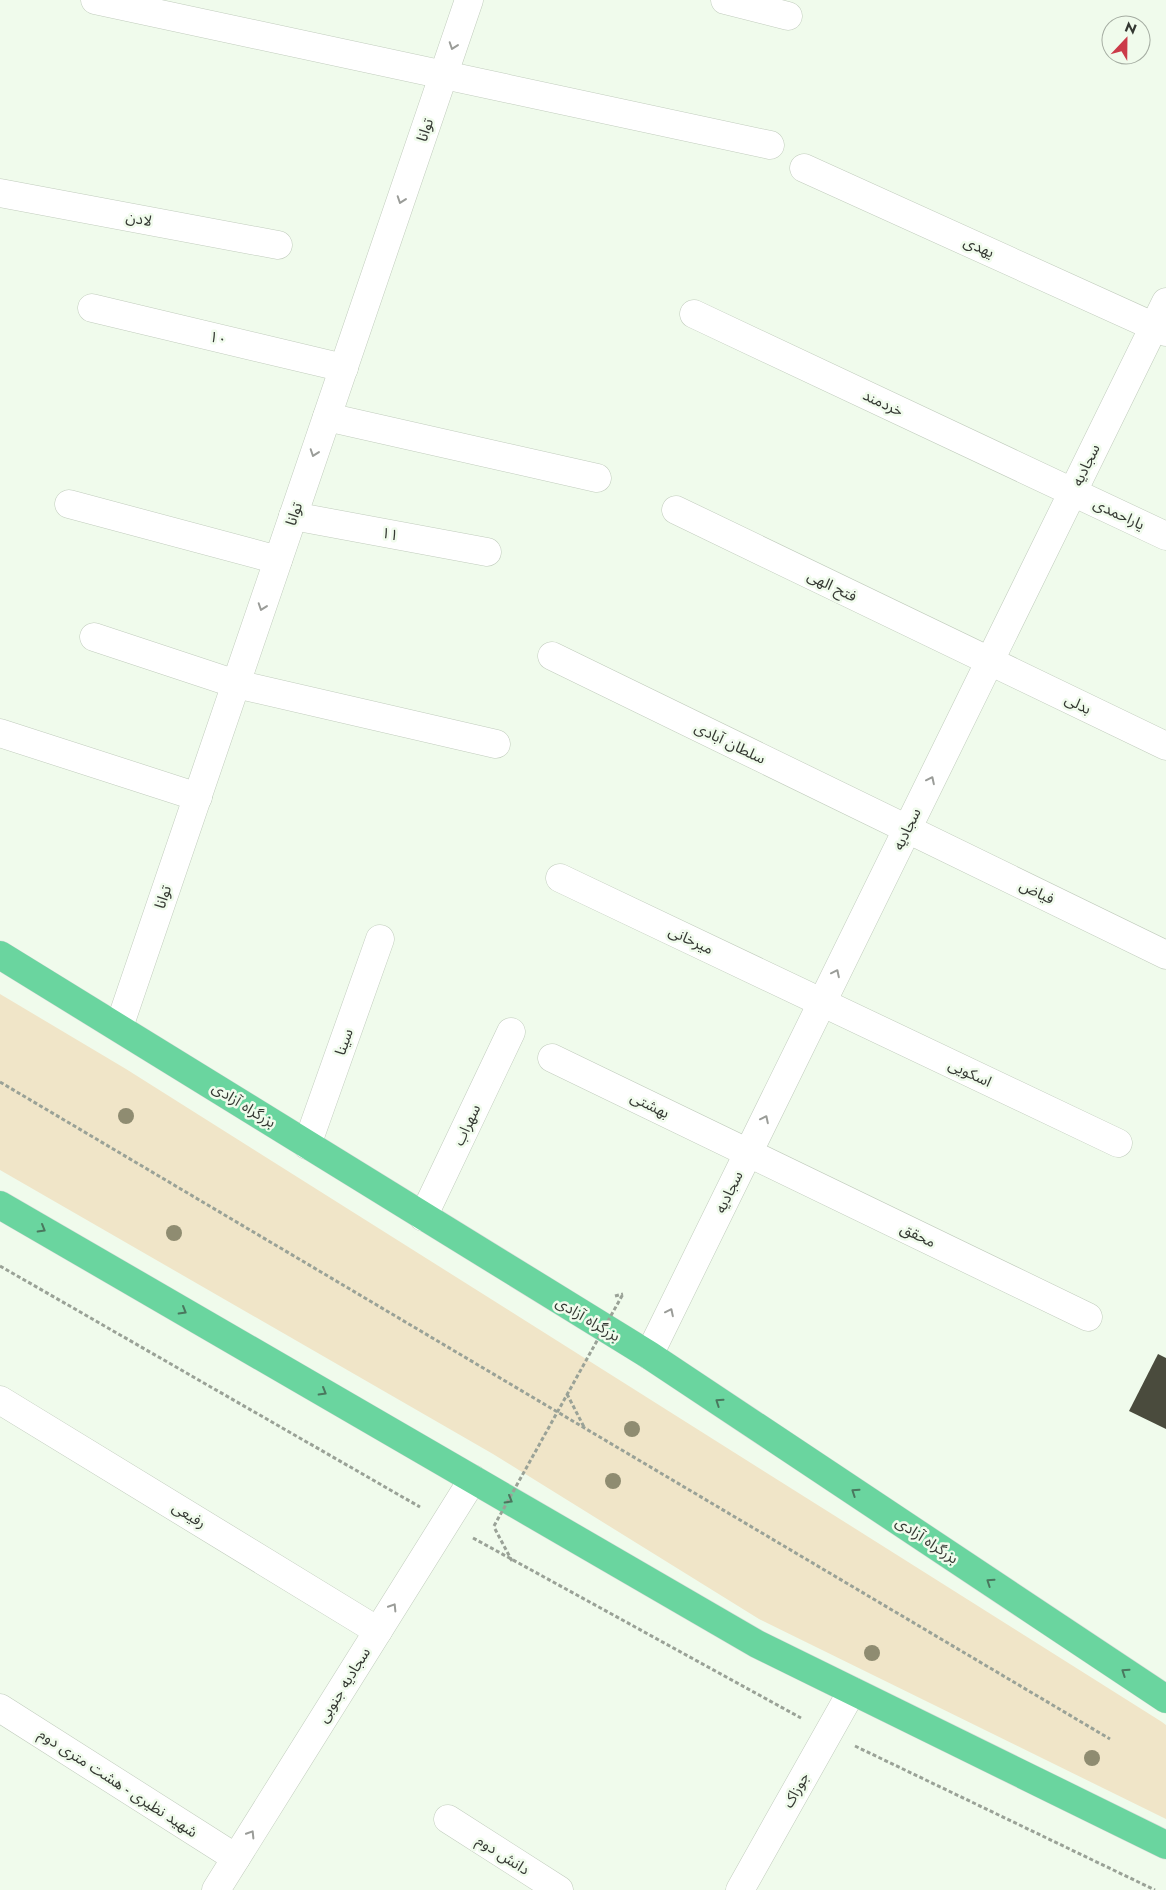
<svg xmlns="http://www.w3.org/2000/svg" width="1166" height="1890" font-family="Jost,'Noto Sans Arabic',sans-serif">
<rect width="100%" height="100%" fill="#f0fbec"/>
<polygon fill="#f0e5c8" points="0,994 126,1069 1162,1722 1166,1725 1166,1819 759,1619 493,1454 0,1170"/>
<polygon fill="#4a4b3d" points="1158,1354 1166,1358 1166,1429 1129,1411"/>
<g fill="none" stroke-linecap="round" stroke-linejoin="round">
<g stroke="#c1ccbd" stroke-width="29">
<g id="minor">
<polyline points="95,0 770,145"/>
<polyline points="725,0 788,16"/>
<polyline points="804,168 1166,332"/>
<polyline points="0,193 278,245"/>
<polyline points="92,308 344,368"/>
<polyline points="694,314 1166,536"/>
<polyline points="327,417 597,478"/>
<polyline points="69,504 278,560"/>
<polyline points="676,510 1166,746"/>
<polyline points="293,516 487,552"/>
<polyline points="94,637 236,684 496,744"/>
<polyline points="552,656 1166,955"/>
<polyline points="0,733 198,797"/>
<polyline points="560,878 1118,1143"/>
<polyline points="119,1027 469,0"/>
<polyline points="552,1058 1088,1317"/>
<polyline points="307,1145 380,939"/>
<polyline points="423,1217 511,1032"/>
<polyline points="649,1355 1166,302"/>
<polyline points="0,1400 378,1631"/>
<polyline points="0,1708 236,1858"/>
<polyline points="448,1819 559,1890"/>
<polyline points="216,1890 473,1479"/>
<polyline points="740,1890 852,1691"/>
</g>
</g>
<g stroke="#dadbda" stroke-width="29">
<g id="highway">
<polyline points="0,955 649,1355 1166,1699"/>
<polyline points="0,1205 757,1644 1166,1845"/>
</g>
</g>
<g stroke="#9aa297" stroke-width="3" stroke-dasharray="4 2.5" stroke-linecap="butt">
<polyline points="0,1082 1110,1739"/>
<polyline points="0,1266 420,1507"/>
<polyline points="615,1296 623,1294"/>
<polyline points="567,1394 584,1427"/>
<polyline points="495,1529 512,1561"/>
<polyline points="473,1538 801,1718"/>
<polyline points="855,1746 1155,1890"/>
</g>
<use href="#minor" stroke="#fff" stroke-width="28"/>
<use href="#highway" stroke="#6ad59f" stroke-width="28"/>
<polyline stroke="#9aa297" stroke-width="3" stroke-dasharray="4 2.5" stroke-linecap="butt" points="494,1526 623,1294"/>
</g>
<g fill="#8f8c71">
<circle cx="126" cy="1116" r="8"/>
<circle cx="174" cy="1233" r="8"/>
<circle cx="632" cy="1429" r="8"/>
<circle cx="613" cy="1481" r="8"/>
<circle cx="872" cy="1653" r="8"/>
<circle cx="1092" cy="1758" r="8"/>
</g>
<defs><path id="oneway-chevron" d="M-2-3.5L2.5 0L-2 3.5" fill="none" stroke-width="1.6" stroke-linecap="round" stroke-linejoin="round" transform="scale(1.25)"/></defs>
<g stroke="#9a9c98">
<use href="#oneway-chevron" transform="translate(453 46) rotate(109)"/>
<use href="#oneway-chevron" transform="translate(401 200) rotate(109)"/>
<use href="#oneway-chevron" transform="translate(314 453) rotate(109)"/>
<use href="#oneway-chevron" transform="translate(262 607) rotate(109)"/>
<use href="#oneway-chevron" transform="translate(931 780) rotate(-64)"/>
<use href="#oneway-chevron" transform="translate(836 973) rotate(-64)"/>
<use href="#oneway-chevron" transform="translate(765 1119) rotate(-64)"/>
<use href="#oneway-chevron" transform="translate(670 1312) rotate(-64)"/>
<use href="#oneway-chevron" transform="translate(393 1607) rotate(-58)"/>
<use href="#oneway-chevron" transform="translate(251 1834) rotate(-58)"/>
</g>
<g stroke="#4a775e">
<use href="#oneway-chevron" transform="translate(42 1229) rotate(30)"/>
<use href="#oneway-chevron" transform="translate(183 1311) rotate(30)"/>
<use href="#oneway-chevron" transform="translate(323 1392) rotate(30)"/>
<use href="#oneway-chevron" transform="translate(719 1402) rotate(-146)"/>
<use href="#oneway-chevron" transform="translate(855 1492) rotate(-146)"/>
<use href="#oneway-chevron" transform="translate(509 1500) rotate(30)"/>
<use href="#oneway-chevron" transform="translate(990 1582) rotate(-146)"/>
<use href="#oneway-chevron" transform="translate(1125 1672) rotate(-146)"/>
</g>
<g text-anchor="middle" stroke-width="5" stroke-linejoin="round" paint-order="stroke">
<g font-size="15" fill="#343832" stroke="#f0fbec">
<text transform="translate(425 130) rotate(-71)" y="5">توانا</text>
<text transform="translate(139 219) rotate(11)" y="5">لادن</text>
<text transform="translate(979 247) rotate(24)" y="5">یهدی</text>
<text transform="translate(218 338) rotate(13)" y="5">۱۰</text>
<text transform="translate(883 403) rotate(25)" y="5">خردمند</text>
<text transform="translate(1086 465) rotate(-64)" y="5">سجادیه</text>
<text transform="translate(294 514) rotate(-71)" y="5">توانا</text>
<text transform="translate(1119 514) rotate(25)" y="5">یاراحمدی</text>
<text transform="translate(390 534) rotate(11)" y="5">۱۱</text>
<text transform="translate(832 586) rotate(26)" y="5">فتح الهی</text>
<text transform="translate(1078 704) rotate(26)" y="5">بدلی</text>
<text transform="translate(730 743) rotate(26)" y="5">سلطان آبادی</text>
<text transform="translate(907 829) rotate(-64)" y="5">سجادیه</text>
<text transform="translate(1037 892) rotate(26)" y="5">فیاض</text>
<text transform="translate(163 897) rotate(-71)" y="5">توانا</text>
<text transform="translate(691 940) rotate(25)" y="5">میرخانی</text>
<text transform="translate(344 1042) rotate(-71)" y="5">سینا</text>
<text transform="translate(970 1073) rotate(25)" y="5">اسکویی</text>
<text transform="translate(244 1105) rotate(32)" y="5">بزرگراه آزادی</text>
<text transform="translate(650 1105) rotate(26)" y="5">بهشتی</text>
<text transform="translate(467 1125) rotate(-65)" y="5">سهراب</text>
<text transform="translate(729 1192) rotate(-64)" y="5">سجادیه</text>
<text transform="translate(918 1235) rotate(26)" y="5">محقق</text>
<text transform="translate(588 1319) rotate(31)" y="5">بزرگراه آزادی</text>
<text transform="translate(189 1515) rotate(31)" y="5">رفیعی</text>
<text transform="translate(927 1540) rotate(34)" y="5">بزرگراه آزادی</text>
<text transform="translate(344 1685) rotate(-58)" y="5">سجادیه جنوبی</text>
<text transform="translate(118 1783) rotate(33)" y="5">شهید نظیری - هشت متری دوم</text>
<text transform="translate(796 1790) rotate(-61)" y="5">جوزاک</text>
<text transform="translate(503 1855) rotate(33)" y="5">دانش دوم</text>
</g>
</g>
<g transform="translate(1126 40) rotate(22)"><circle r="24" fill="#f0fbec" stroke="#a5ada2"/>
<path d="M0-4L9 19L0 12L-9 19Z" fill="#cb3b49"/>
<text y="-8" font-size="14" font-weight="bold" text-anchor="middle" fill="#343832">N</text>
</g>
</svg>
